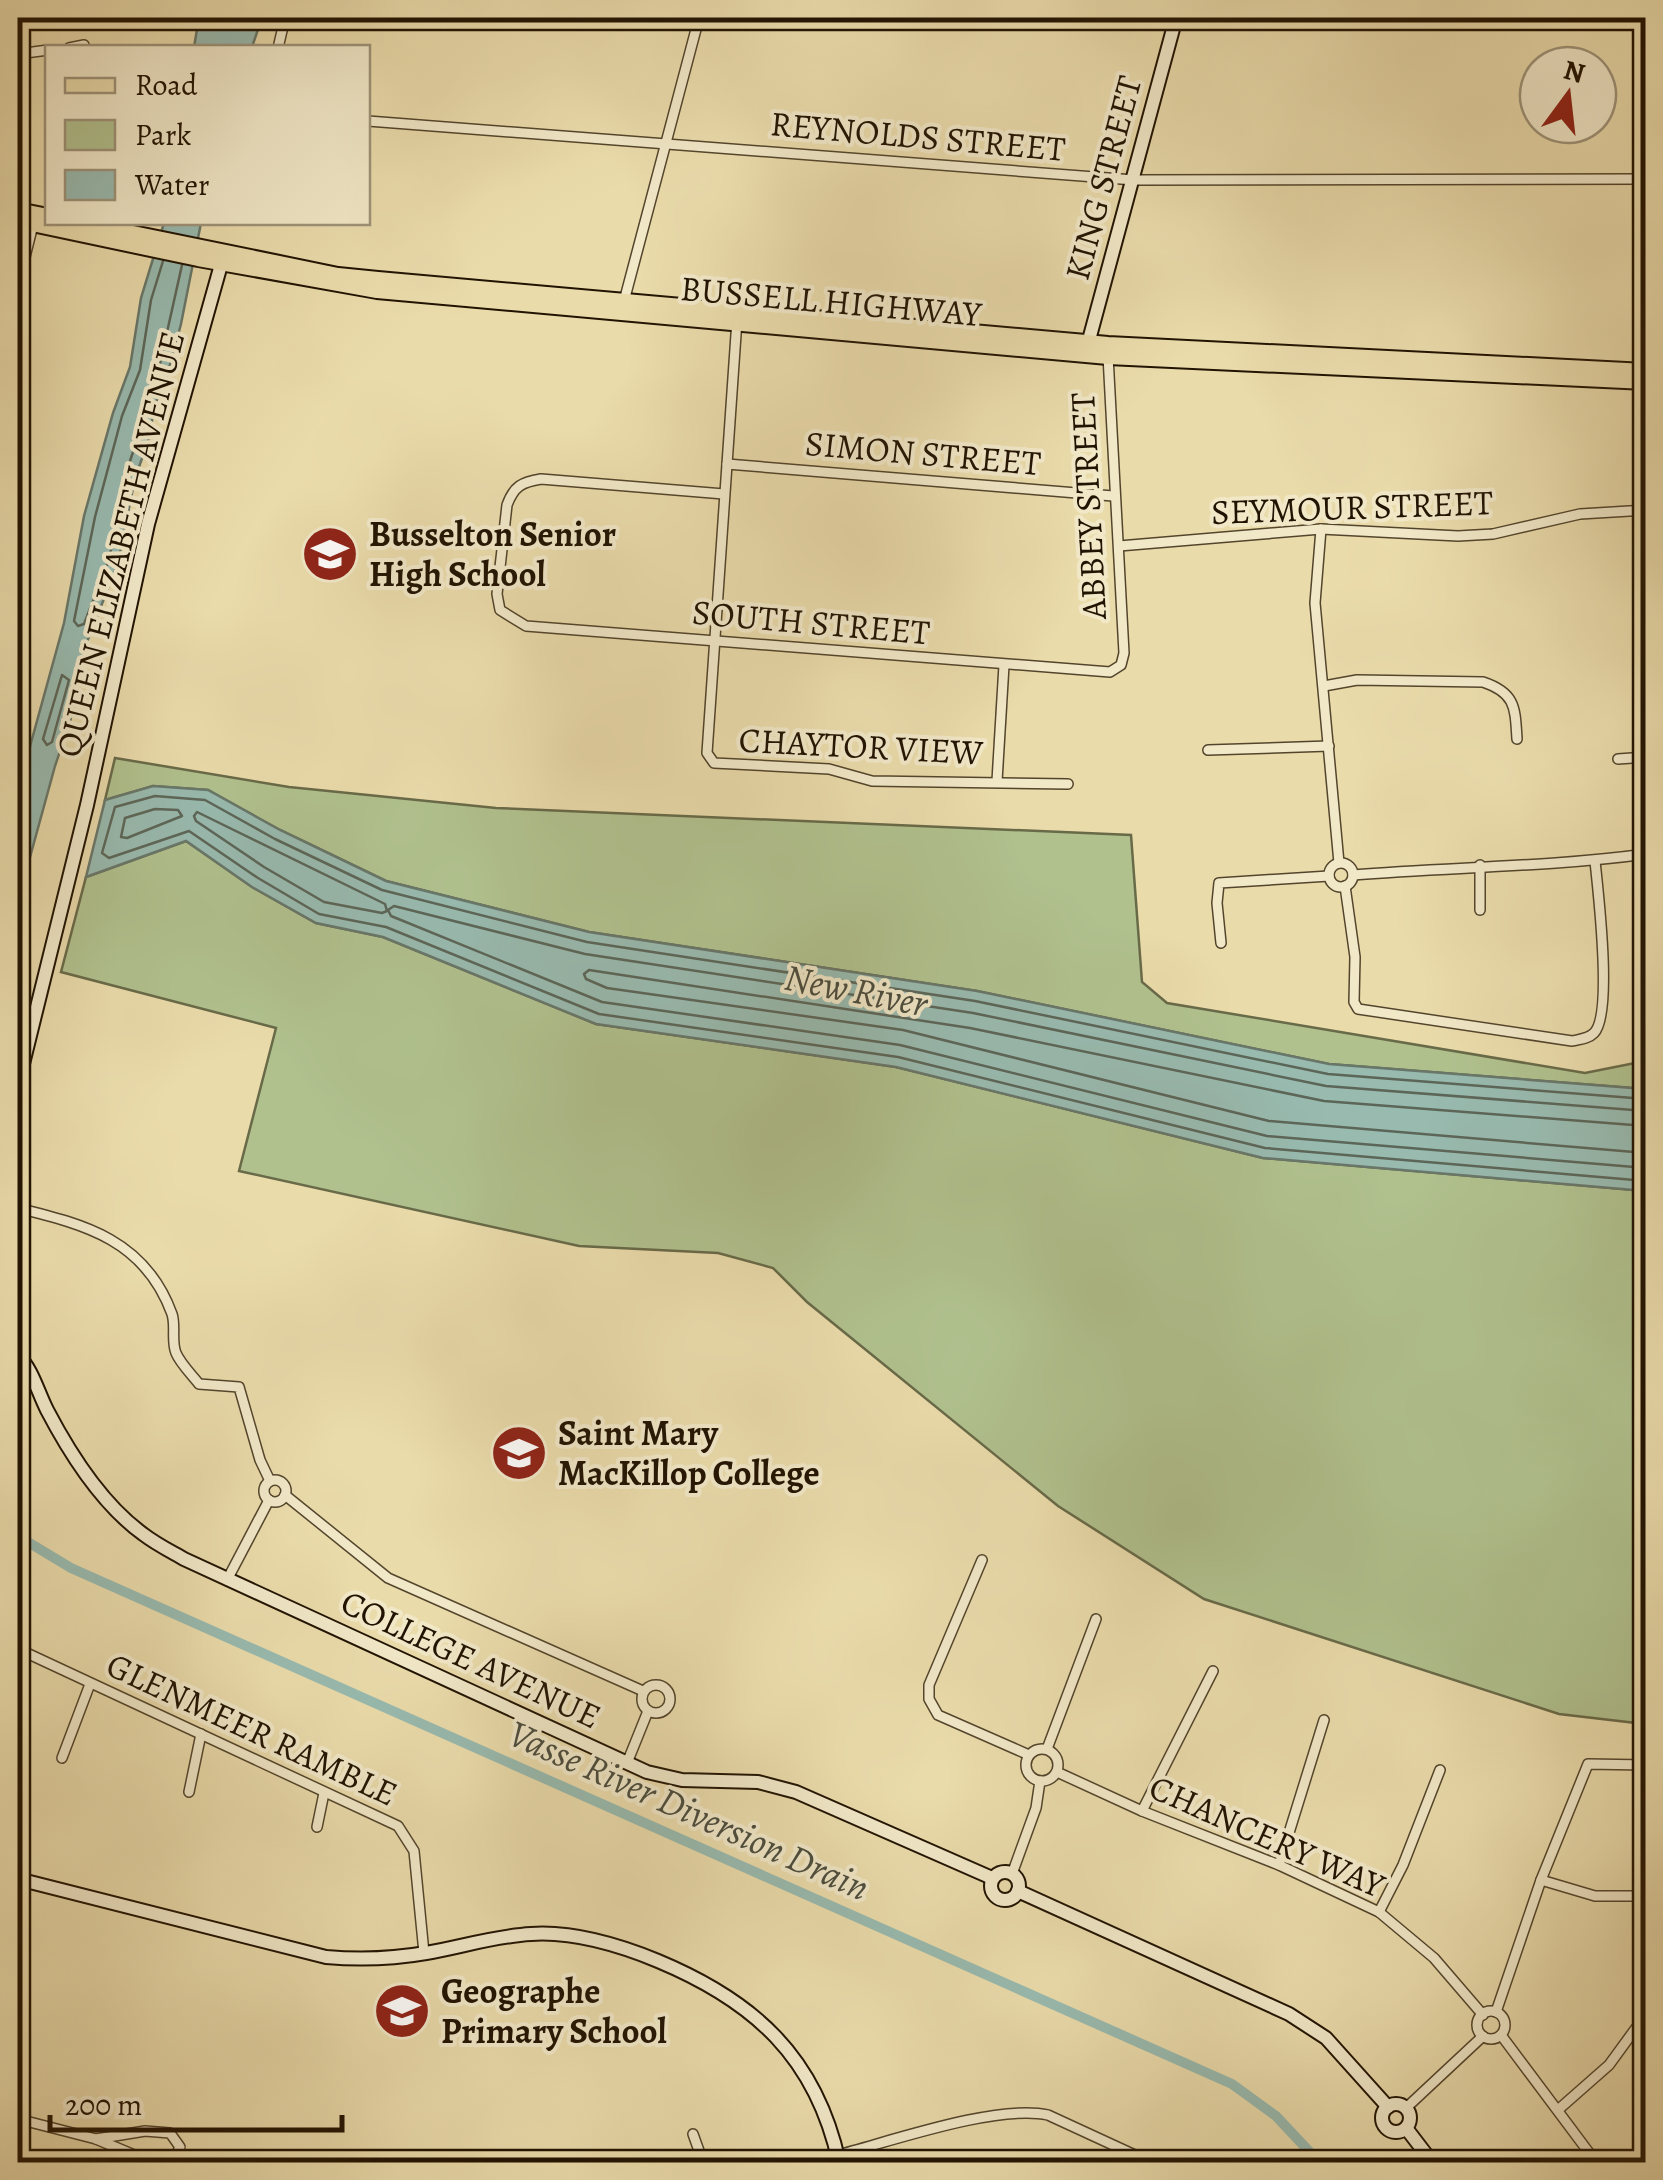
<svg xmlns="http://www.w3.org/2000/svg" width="1663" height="2180" font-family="Alegreya,serif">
<rect width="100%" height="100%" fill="#eadbab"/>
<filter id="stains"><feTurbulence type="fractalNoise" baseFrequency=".002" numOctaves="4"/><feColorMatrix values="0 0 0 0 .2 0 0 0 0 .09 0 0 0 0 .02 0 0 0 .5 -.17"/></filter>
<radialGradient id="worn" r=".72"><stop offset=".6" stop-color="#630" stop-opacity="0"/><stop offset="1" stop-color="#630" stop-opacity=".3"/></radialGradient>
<g fill="#b0c18e" stroke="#686a48" stroke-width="2.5">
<polygon points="115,758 289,787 496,808 1131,835 1142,982 1167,1003 1585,1073 1645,1061 1645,1089 1329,1064 977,991 589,932 386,881 280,830 208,790 153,786 105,800"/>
<polygon points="186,841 252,887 316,923 383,937 596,1024 896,1067 1263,1158 1645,1191 1645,1724 1559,1714 1204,1599 1058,1506 807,1302 773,1268 718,1253 579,1246 239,1171 276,1028 61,972 86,877"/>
</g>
<g fill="#98baaf" stroke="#68776a" stroke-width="2.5">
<polygon points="199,18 262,18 252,47 194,47"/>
<polygon points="164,223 201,223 181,324 168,372 155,405 148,442 135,478 118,563 87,642 70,722 55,766 18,901 18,818 21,808 18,807 18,790 64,623 84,516 113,413 130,367 141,298"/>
<polygon points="153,786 208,790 280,830 386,881 589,932 977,991 1329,1064 1645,1089 1645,1191 1263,1158 896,1067 596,1024 383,937 316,923 252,887 186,841 86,877 105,800"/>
</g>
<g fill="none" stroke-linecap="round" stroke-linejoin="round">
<g stroke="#5c6658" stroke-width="2.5">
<polyline points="163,261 151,300 140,370 122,416 95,517 74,621 78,626 84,624 109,560 125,476 144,419 145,401 159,368 182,265"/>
<polygon points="62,675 69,680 52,742 47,745 43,739"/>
<polygon points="155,809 178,810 182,816 127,838 121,837 125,818"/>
<polygon points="197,812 385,904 387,911 382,913 324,902 264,867 196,821 194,816"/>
<polyline points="1646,1099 1328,1074 975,1001 587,942 382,890 275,839 205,800 155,796 115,807 102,853 109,858 189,831 258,878 319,914 386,927 599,1014 898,1057 1265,1148 1646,1181"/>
<polyline points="1646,1111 1326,1086 973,1013 585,954 394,906 388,910 391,916 602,1002 900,1045 1267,1136 1646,1168"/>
<polyline points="1646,1126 1324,1101 970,1028 589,970 584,974 586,979 607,988 903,1030 1269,1121 1646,1153"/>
</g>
<polyline stroke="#98baaf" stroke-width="10" points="18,1536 71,1568 1232,2084 1276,2116 1319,2162"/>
<g stroke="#53452c" stroke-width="12">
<g id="street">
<polyline points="69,48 84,45"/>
<polyline points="278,48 285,18"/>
<polyline points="18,54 48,50"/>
<polyline points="368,121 1134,180 1646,179"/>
<polyline points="18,285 34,221"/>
<polyline points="623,305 699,18"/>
<polyline points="737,320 707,753 714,763 829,769 872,781 1068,784"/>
<polyline points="727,464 1113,496"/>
<path d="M724 494 541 479C522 482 514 486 507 505L497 594 500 610 526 626 1110 672 1121 665 1124 653 1108 356"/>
<polyline points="1321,529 1315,603 1339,863"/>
<polyline points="1119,546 1321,529 1458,536 1493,534 1580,514 1646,510"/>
<path d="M1324 686 1357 680 1483 682C1516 693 1515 708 1517 739"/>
<polyline points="1208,750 1329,746"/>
<polyline points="1618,759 1646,757"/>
<polyline points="997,781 1004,665"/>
<circle cx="1341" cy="875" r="12"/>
<path d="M1353 875C1450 867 1549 867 1646 854"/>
<path d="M1345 886 1355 957 1354 1002 1358 1009 1572 1041C1580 1039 1588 1039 1594 1033 1613 1014 1598 891 1595 861"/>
<polyline points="1480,910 1480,865"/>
<polyline points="1221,943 1217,903 1219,883 1329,876"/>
<path d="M18 1208C86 1225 145 1240 172 1314 176 1326 171 1341 176 1353 180 1363 192 1375 199 1384L239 1387 260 1460 270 1481"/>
<circle cx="275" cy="1491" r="11"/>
<polyline points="285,1495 388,1578 643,1691"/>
<polyline points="982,1560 929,1685 929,1699 938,1715 1029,1755"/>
<polyline points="227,1580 269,1500"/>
<polyline points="18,1649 398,1826 414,1851 424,1953"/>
<circle cx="656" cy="1699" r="14"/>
<circle cx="1042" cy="1765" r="16"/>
<polyline points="1047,1749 1096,1619"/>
<polyline points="62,1758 90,1684"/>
<polyline points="627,1763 648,1711"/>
<polyline points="1057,1772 1142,1811 1279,1865 1379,1912 1434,1958 1483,2015"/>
<polyline points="189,1792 201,1734"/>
<polyline points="1142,1811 1213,1671"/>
<polyline points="317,1827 324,1793"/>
<polyline points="1279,1865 1324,1720"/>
<polyline points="1012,1874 1036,1808 1040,1781"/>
<polyline points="1541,1880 1595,1896 1646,1896"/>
<polyline points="1379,1912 1403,1865 1440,1770"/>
<circle cx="1491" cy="2025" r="14"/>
<polyline points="1496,2012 1541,1880 1588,1764 1646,1765"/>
<polyline points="1501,2035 1596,2162"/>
<polyline points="1406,2108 1483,2036"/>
<polyline points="1559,2109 1609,2065 1636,2028 1646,2026"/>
<polyline points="18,2119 96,2139 151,2162"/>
<polyline points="693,2134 703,2162"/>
<polyline points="96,2139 145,2131 170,2133 180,2147 173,2162"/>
<path d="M838 2155C892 2141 997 2104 1048 2115L1150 2162"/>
</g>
</g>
<g stroke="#211302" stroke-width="16">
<g id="secondary">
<polyline points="1086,351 1176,18"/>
<polyline points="18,1084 87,805 148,524 224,254"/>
<path d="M18 1355C33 1371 37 1390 47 1410 70 1454 103 1505 143 1534 156 1544 170 1551 184 1559L647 1772 682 1780 758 1782 796 1792 992 1878"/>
<circle cx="1005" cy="1886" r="14"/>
<path d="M18 1879 326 1957C360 1960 392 1959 426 1953 461 1947 495 1936 531 1934 574 1931 619 1945 658 1961 754 2001 816 2057 839 2162"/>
<polyline points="1018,1891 1289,2014 1326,2038 1388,2107"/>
<circle cx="1396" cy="2118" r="14"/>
<polyline points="1406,2128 1432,2162"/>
</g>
</g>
<g stroke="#211302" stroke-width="18">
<g id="primary">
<polyline points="18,210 48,216"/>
<polyline points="18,221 198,259 377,291 1108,357 1646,382"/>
<polyline points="79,222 338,275 378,279 1108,344 1646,371"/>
</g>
</g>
<use href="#street" stroke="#f1e8c8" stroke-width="9"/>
<use href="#secondary" stroke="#f1e8c8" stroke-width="12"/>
<use href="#primary" stroke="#eadbab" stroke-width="14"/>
</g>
<defs>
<g id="school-disc" transform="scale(2.875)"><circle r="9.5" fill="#8f2418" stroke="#f1e8c8"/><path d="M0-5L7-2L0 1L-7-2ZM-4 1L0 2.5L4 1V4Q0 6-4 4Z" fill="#fff"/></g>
</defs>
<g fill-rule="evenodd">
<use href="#school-disc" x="330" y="554"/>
<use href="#school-disc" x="519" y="1453"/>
<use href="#school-disc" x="402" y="2011"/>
</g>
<g text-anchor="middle" stroke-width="8" stroke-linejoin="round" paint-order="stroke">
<g font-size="35" fill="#211302" stroke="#f1e8c8">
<text transform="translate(918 136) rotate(5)" y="12">REYNOLDS STREET</text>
<text transform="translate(1103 178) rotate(-75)" y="12">KING STREET</text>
<text transform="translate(831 301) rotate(5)" y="12">BUSSELL HIGHWAY</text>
<text transform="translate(923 453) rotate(5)" y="12">SIMON STREET</text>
<text transform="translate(1088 506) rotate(-93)" y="12">ABBEY STREET</text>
<text transform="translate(1352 507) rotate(-2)" y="12">SEYMOUR STREET</text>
<text transform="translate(120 544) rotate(-76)" y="12">QUEEN ELIZABETH AVENUE</text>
<text transform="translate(811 622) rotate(5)" y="12">SOUTH STREET</text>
<text transform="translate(861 746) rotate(3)" y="12">CHAYTOR VIEW</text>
<text transform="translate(471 1659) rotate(25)" y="12">COLLEGE AVENUE</text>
<text transform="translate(252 1729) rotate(25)" y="12">GLENMEER RAMBLE</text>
<text transform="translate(1267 1836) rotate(24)" y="12">CHANCERY WAY</text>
</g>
<g font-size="35" font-weight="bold" fill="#211302" stroke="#f1e8c8" text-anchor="start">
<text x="369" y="546">Busselton Senior<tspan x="369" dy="40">High School</tspan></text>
<text x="558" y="1445">Saint Mary<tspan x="558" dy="40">MacKillop College</tspan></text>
<text x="441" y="2003">Geographe<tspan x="441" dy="40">Primary School</tspan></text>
</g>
<g font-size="38" font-style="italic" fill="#4b4d3f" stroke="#f1e8c8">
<text transform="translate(856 990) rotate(11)" y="13">New River</text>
<text transform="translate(689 1810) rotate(24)" y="13">Vasse River Diversion Drain</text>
</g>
</g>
<rect width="1663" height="2180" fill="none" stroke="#eadbab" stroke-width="60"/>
<rect x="20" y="20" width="1623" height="2140" fill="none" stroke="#211302" stroke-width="5"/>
<rect x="30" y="30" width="1603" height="2120" fill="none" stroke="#211302" stroke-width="2.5"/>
<rect x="45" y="45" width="325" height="180" fill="#f1e8c8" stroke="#9e9379" stroke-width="2.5"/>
<rect x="65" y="78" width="50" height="15" fill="#eadbab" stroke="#9e9379" stroke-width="2.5"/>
<text x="135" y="95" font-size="30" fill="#211302">Road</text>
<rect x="65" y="120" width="50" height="30" fill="#b0c18e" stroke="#9e9379" stroke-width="2.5"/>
<text x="135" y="145" font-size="30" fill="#211302">Park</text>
<rect x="65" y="170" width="50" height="30" fill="#98baaf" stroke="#9e9379" stroke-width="2.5"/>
<text x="135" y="195" font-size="30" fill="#211302">Water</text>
<g transform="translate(1568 95) rotate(15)"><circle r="48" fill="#f1e8c8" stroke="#9e9379" stroke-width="2.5"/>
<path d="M0-8L18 38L0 25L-18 38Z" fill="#8f2418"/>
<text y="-15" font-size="28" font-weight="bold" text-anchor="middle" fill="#211302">N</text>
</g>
<path d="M50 2115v15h292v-15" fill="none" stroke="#211302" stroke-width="5"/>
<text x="65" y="2115" font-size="30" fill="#211302" stroke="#f1e8c8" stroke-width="8" paint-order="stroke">200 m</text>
<rect width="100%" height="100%" filter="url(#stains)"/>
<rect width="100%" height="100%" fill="url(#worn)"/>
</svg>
